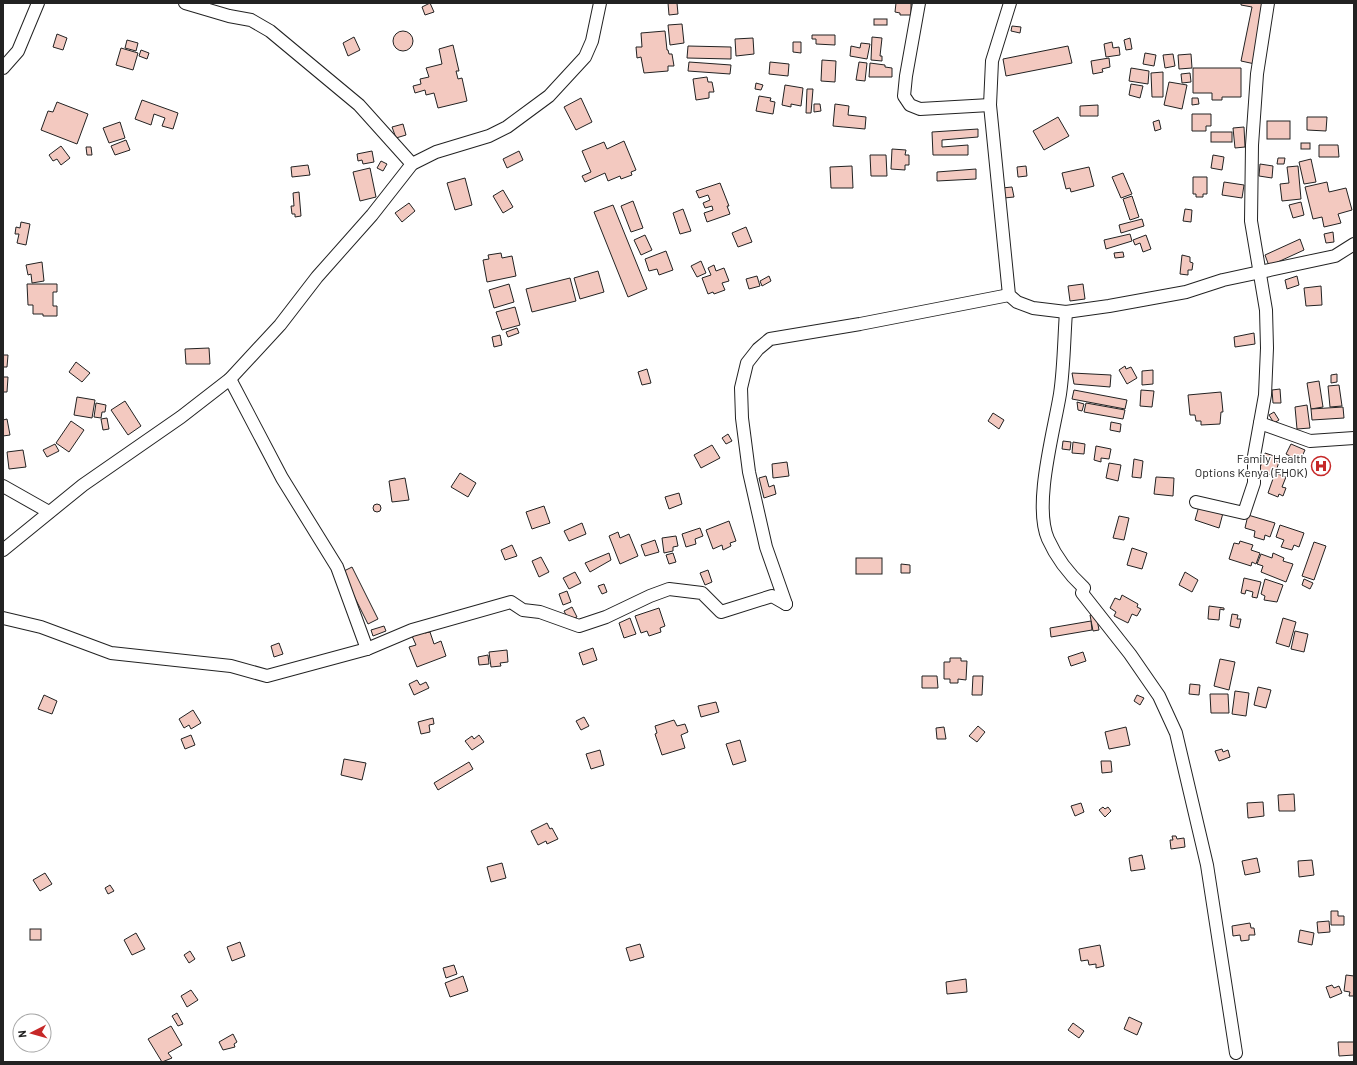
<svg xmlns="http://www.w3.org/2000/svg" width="1357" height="1065" font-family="Barlow,sans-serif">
<rect width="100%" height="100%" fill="#fff"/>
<g fill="#f3c9c0" stroke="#222">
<polygon points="430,3 434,12 425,15 422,7"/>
<polygon points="668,3 677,3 678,14 669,15"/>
<polygon points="896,3 914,3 911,4 911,15 900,15 900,13 895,12"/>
<polygon points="1241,3 1267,3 1255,64 1241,61 1252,7 1241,5"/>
<rect x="874" y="19" width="13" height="6"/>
<polygon points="682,24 684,43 670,45 668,25"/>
<polygon points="1012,26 1021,27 1020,33 1011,31"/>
<polygon points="665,31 667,50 668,50 669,54 672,54 674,66 668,66 668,71 644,73 641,57 637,58 636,47 642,47 641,33"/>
<circle cx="403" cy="41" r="10"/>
<polygon points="57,34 67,38 63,50 53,47"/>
<polygon points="812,35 835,35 835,45 816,44 816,39 812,39"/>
<polygon points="354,37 360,50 348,56 343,43"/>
<polygon points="872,37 882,38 880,56 882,56 882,61 871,60"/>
<polygon points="753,38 754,54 736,56 735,39"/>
<polygon points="1130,38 1132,49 1126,50 1124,40"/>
<polygon points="127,40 138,43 136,51 125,48"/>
<polygon points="793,42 801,42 801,53 793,52"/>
<polygon points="1112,42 1113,48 1119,47 1120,55 1106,57 1104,44"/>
<polygon points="861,43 870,44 867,59 850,56 851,46 860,48"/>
<polygon points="453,45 459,71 456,71 458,79 462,78 467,101 438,108 434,93 426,95 425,90 415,93 413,86 421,84 420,79 429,77 426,68 442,64 439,49"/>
<polygon points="688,46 731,47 731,59 687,58"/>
<polygon points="1068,46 1072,63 1006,76 1003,59"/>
<polygon points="121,48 138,53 133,70 116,65"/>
<polygon points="141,50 149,53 147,59 139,56"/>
<polygon points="1145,53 1156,55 1154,66 1143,64"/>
<polygon points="1173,54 1175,66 1165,68 1163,55"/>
<polygon points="1191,54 1192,68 1179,69 1178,55"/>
<polygon points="1109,58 1110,67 1102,69 1103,72 1093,74 1091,61"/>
<polygon points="822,60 836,61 835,82 821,81"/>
<polygon points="689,62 731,65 730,74 688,71"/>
<polygon points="770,62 789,64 788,76 769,74"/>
<polygon points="859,62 867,63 865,81 856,80"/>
<polygon points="870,63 885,65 885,67 892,68 892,77 869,77"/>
<polygon points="1131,68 1149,71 1148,84 1129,81"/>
<polygon points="1193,68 1241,68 1241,97 1222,97 1222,100 1212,100 1212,93 1193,93"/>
<polygon points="1163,72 1163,97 1152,97 1151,73"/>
<polygon points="1190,73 1191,82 1182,83 1181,74"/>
<polygon points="707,77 708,82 712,82 714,92 709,92 709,98 696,100 693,79"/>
<polygon points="1169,82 1187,85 1182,109 1164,105"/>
<polygon points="756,83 763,85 761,90 755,89"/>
<polygon points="1131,84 1143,86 1140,98 1129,95"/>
<polygon points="785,85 803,88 801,106 791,104 791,107 782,105"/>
<polygon points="807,89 813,89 811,113 806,113"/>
<polygon points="759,96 771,98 770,101 775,102 773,114 756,111"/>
<polygon points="581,98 592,122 576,130 564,107"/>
<polygon points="1192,98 1198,98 1199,104 1192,105"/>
<polygon points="142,100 178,113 173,129 162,126 165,118 154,114 151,125 135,119"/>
<polygon points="57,102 88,114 77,144 41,130 48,111 53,112"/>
<polygon points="814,104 820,104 821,111 814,112"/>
<polygon points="835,104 849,106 848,115 866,117 865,129 833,126"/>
<polygon points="1098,105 1098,116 1080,116 1080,106"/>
<polygon points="1192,114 1211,114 1211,126 1206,126 1206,131 1192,131"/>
<polygon points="1058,117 1069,136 1044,150 1033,131"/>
<polygon points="1307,117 1327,117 1326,131 1307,130"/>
<polygon points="1159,120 1161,129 1155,131 1153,122"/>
<rect x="1267" y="121" width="23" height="18"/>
<polygon points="120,122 125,138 109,143 103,128"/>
<polygon points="403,124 406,135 396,138 392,127"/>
<polygon points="1244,127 1245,147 1235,148 1233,128"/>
<polygon points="978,129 978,137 942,140 942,147 968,145 968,155 933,155 932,132"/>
<rect x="1211" y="132" width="21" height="10"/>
<polygon points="126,140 130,150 115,155 111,146"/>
<polygon points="624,141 636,170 631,172 632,175 621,179 620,176 608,181 605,173 585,182 582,176 591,172 582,151 604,142 607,149"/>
<rect x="1301" y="143" width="9" height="6"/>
<polygon points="1319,145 1338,145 1339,157 1319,157"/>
<polygon points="61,146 70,158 61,165 57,159 53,161 49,155"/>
<polygon points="86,147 91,147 92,155 87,155"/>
<polygon points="892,149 906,150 905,155 909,155 909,165 905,165 905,170 891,169"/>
<polygon points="372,151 374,162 363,164 362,160 358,161 357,154"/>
<polygon points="519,151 523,160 507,168 503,159"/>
<polygon points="870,155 886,155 887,176 871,176"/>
<polygon points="1213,155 1224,157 1222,170 1211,168"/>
<polygon points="1278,158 1285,158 1284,164 1277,164"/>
<polygon points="1311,159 1316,182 1304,184 1299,162"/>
<polygon points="381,161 387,164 383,171 377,168"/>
<polygon points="1260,164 1273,166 1272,178 1259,176"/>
<polygon points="308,165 310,175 292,177 291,167"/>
<polygon points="852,166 853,188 831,188 830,167"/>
<polygon points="1026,166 1027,176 1018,177 1017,167"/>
<polygon points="1298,166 1301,199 1282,201 1280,184 1289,183 1287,167"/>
<polygon points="1089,167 1094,186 1071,192 1070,188 1066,189 1062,173"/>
<polygon points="370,168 376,197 360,201 353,172"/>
<polygon points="976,169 976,179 937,181 937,172"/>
<polygon points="1123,173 1132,194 1121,198 1112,177"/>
<polygon points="1193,177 1207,177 1207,194 1203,194 1203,197 1196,197 1196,194 1193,194"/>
<polygon points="465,178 472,205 455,210 447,183"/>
<polygon points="1224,182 1244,185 1242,198 1222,195"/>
<polygon points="1327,182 1329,192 1346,188 1352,210 1338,214 1341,223 1324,227 1322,217 1313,219 1305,187"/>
<polygon points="720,183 729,206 727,206 730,214 707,222 704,213 713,210 712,206 705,208 703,203 710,200 708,195 699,198 696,191"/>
<polygon points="1012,187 1014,197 1004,198 1002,188"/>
<polygon points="503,190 513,207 503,213 493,196"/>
<polygon points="299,192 301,216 295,217 295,214 292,214 291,206 294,206 293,193"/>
<polygon points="1132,196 1139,217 1130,220 1123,199"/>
<polygon points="633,201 643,228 631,232 621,206"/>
<polygon points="1301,202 1304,215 1293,218 1289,205"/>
<polygon points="409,203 415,211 402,222 395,213"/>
<polygon points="613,205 647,289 628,297 594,212"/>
<polygon points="683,209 691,231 680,234 673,213"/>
<polygon points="1185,209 1192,210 1191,222 1183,221"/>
<polygon points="1142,219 1144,226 1121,233 1119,225"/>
<polygon points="21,222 30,224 26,245 17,243 19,234 15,234 16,227 20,228"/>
<polygon points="746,227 752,242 738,247 732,233"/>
<polygon points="1333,232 1334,242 1326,243 1324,234"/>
<polygon points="1130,234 1132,241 1106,249 1104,240"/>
<polygon points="645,235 652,250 641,255 634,240"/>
<polygon points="1146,235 1151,249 1143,252 1140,243 1135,245 1133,240"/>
<polygon points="1300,239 1304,250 1269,266 1265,255"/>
<polygon points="666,251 673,270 659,275 657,269 649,271 645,259"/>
<polygon points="1123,252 1124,257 1115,258 1114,253"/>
<polygon points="501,253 502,258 512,256 516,276 487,282 483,260 489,259 488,255"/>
<polygon points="1182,255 1190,257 1190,262 1193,263 1192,270 1188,270 1188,275 1180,274"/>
<polygon points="701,261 706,273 697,277 691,266"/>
<polygon points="42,262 44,281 32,283 31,274 28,275 26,265"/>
<polygon points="714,265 716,271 724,268 729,281 722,283 725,290 714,294 713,292 708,294 702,278 711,275 708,268"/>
<polygon points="598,271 604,292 580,299 574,278"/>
<polygon points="757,276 760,286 749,289 746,279"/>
<polygon points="769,276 771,281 762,286 760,281"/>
<polygon points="1297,276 1299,285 1287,289 1285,280"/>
<polygon points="570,278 576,301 532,312 526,289"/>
<polygon points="27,284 57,284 57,292 53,292 53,306 57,306 57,316 43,316 43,314 33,314 33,305 28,305"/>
<polygon points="509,284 514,302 494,308 489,290"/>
<polygon points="1083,284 1085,299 1070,301 1068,286"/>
<polygon points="1321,286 1322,305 1306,306 1304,288"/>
<polygon points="515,307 520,325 502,330 496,312"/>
<polygon points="517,328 519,333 508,337 506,332"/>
<polygon points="1254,333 1255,344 1235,347 1234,337"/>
<polygon points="500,335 502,345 494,347 492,337"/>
<polygon points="209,348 210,364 186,364 185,349"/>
<polygon points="3,355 8,355 7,367 3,367"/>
<polygon points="76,362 90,373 82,382 69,372"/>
<polygon points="1125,366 1126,369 1131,367 1137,378 1127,384 1119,370"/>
<polygon points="647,369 651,383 642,385 638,372"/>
<polygon points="1153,370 1153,384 1142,385 1142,371"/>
<polygon points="1072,373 1111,375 1110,387 1074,384"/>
<polygon points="1337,374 1337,382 1331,383 1331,375"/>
<polygon points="3,377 8,377 7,392 3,392"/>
<polygon points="1319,381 1323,407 1311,409 1307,383"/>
<polygon points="1339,385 1342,406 1330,407 1328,386"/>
<polygon points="1280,389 1281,403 1273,403 1272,390"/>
<polygon points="1074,390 1127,400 1125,409 1072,399"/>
<polygon points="1141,390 1154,391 1152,407 1140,406"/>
<polygon points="1221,392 1223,412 1221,412 1220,424 1201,425 1201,421 1196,421 1195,415 1190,415 1188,395"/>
<polygon points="77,397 95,400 92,418 74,415"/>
<polygon points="125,401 141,426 128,435 111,410"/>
<polygon points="1077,402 1084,404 1082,411 1078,410"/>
<polygon points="96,403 106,405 105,412 102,412 101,418 94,417"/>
<polygon points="1086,403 1125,410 1123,419 1084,412"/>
<polygon points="1307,405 1310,428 1297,429 1295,407"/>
<polygon points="1343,407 1344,418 1312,420 1311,409"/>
<polygon points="1274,412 1279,420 1274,423 1269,415"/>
<polygon points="993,413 1004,420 999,429 988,421"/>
<polygon points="107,418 109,429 103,430 101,419"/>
<polygon points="7,419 10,435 3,436 3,420"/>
<polygon points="71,421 84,430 69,452 56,443"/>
<polygon points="1111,422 1121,424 1120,432 1110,430"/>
<polygon points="728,434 732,441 726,444 722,438"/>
<polygon points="1063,441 1071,442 1070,450 1062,449"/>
<polygon points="1073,442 1085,444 1084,454 1072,453"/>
<polygon points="55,444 59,451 47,457 43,450"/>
<polygon points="1291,444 1305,450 1300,461 1286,454"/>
<polygon points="712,445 720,458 701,468 694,455"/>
<polygon points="1096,446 1111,449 1109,459 1101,458 1101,462 1094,460"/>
<polygon points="23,450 26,467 9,469 7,452"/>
<polygon points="1265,453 1277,457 1276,461 1279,462 1276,471 1273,470 1271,475 1259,471"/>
<polygon points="1134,459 1143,461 1141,478 1132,477"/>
<polygon points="787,462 789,476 773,478 772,464"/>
<polygon points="1109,463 1121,465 1118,481 1106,478"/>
<polygon points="460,473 476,483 468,497 451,487"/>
<polygon points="1275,473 1286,477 1282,487 1286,488 1283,496 1279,494 1278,497 1268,493"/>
<polygon points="766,476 769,487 774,485 776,494 764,498 759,478"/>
<polygon points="1156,477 1174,478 1173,496 1154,494"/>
<polygon points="405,478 409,500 392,502 389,481"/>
<polygon points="679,493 682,504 669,509 665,497"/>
<circle cx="377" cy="508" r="4"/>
<polygon points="544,506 550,523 532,529 526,512"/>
<polygon points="1199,506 1223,513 1219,528 1195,520"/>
<polygon points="1248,515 1275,523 1270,537 1265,535 1264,540 1254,537 1255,531 1245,528"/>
<polygon points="1119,516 1129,518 1124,540 1113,538"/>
<polygon points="729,521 736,541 730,543 731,546 723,550 722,545 713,549 706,530"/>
<polygon points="582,523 586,534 569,541 564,531"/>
<polygon points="1280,525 1304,533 1299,547 1294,545 1292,550 1281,547 1284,540 1276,537"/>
<polygon points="700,528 703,536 695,539 696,544 686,547 682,534"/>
<polygon points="618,532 620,538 629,534 638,556 620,564 609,536"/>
<polygon points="676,536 678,546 673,547 673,551 664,553 662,538"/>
<polygon points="655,540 659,552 645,556 641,545"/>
<polygon points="1240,541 1253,545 1251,550 1260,553 1256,564 1252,562 1251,566 1229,559 1234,543 1239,544"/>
<polygon points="1314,542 1326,546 1314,580 1302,576"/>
<polygon points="512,545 517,556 505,560 501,550"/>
<polygon points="1132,548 1147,553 1142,569 1127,565"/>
<polygon points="609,553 611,560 590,572 585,563"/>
<polygon points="673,553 676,562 669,564 666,555"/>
<polygon points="1273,553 1284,558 1283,561 1293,564 1286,582 1261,572 1263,566 1257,564 1261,554 1272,558"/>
<polygon points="541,557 549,572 539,577 532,561"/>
<rect x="856" y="558" width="26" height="16"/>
<polygon points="901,564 910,565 910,573 901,573"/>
<polygon points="352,567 378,619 368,624 342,572"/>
<polygon points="708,570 712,582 705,585 700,573"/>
<polygon points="575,572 581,583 569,589 563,578"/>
<polygon points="1185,572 1198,580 1192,592 1179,585"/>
<polygon points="1244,578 1261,582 1257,598 1252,597 1253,592 1246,590 1245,594 1241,593"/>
<polygon points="1265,579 1283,585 1277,602 1264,600 1265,596 1261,594"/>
<polygon points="1304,579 1313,583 1310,589 1302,585"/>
<polygon points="604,584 607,592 602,594 598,586"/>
<polygon points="567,591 571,602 563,605 559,594"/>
<polygon points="1122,595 1138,604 1137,607 1141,609 1137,616 1132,614 1128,623 1114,616 1116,612 1110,608 1115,598 1120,600"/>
<polygon points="1209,606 1224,608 1224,610 1220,609 1219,620 1208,619"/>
<polygon points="572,607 577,617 569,621 564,611"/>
<polygon points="659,608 665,626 660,628 661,632 649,636 647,631 641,633 635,616"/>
<polygon points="1096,614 1099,630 1093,631 1090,615"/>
<polygon points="1232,614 1238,615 1237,619 1241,619 1239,628 1230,626"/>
<polygon points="630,618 636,634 624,638 619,623"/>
<polygon points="1283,618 1296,622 1289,647 1276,643"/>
<polygon points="1091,621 1092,630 1051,637 1050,628"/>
<polygon points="384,626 386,631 373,636 371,630"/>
<polygon points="425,631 425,633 430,632 434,644 441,641 446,656 417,667 409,647 416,645 412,636"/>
<polygon points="1295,631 1308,634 1304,652 1291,649"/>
<polygon points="279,643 283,654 274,657 271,646"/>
<polygon points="593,648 597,660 583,665 579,653"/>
<polygon points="507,650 508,662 500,663 501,666 491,667 489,652"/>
<polygon points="1083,652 1086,661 1071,666 1068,657"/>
<polygon points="488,655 489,664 479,665 478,657"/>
<polygon points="950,658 961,658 961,661 967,661 966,680 958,679 958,683 950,683 950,679 944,679 944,662 950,662"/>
<polygon points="1220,659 1235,662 1229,690 1214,686"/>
<polygon points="922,676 937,676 938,688 922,688"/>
<polygon points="973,676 983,676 982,695 972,695"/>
<polygon points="417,680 420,685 426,682 429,688 414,695 409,684"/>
<polygon points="1190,684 1200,685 1199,695 1189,694"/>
<polygon points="1258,687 1271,690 1266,708 1254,705"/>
<polygon points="1235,691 1249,693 1246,716 1232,714"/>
<polygon points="1210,694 1228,694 1229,713 1211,713"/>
<polygon points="44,695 57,701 52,714 38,709"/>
<polygon points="1137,695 1144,698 1140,705 1134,701"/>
<polygon points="716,702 719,712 701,717 698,706"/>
<polygon points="193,710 201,723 191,729 189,725 184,728 179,719"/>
<polygon points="584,717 589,726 581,730 576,721"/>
<polygon points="433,718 434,724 429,725 430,732 421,734 418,722"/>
<polygon points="674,720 677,726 685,724 688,732 681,735 685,748 662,755 655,734 657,733 655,726"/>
<polygon points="978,726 985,732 977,742 969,736"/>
<polygon points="944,727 946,739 937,739 936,728"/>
<polygon points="1126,727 1130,745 1109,749 1105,732"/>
<polygon points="191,735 195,745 185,749 181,739"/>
<polygon points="479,735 484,742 472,750 465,741 472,736 474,739"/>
<polygon points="740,740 746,761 733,765 726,744"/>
<polygon points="1222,749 1223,752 1228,750 1230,757 1219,761 1215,751"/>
<polygon points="600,750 604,765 591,769 586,754"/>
<polygon points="344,759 366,763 362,780 341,775"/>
<polygon points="1101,761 1111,761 1112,772 1102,773"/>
<polygon points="469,762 473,769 438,790 434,783"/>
<polygon points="1294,794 1295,811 1279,811 1278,795"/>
<polygon points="1263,802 1264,816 1248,818 1247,803"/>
<polygon points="1081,803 1084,812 1075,816 1071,806"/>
<polygon points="1103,807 1105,809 1108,807 1111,811 1105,817 1099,810"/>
<polygon points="547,823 550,829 552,828 558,839 547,844 546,841 538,845 531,831"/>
<polygon points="1172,836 1176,836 1177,839 1184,838 1185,847 1171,849 1170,840 1173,840"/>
<polygon points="1142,855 1145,869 1131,871 1129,858"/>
<polygon points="1257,858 1260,872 1245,875 1242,861"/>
<polygon points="1312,860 1314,875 1299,877 1298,861"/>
<polygon points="502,863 506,878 491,882 487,867"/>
<polygon points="45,873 52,884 40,891 33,880"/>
<polygon points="110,885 114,891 108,894 105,888"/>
<polygon points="1331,911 1338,911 1338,916 1344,916 1344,925 1331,925"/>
<polygon points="1329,921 1330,932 1318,933 1317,922"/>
<polygon points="1250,923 1251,928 1254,928 1255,935 1249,935 1249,940 1241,941 1240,935 1233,936 1232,926"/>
<rect x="30" y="929" width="11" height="11"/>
<polygon points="1300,930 1314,933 1312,945 1298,942"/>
<polygon points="136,933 145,949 132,955 124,940"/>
<polygon points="240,942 245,956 232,961 227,947"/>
<polygon points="640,944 644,957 630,961 626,948"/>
<polygon points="1100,945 1104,966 1096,968 1096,964 1089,965 1088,960 1081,961 1079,949"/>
<polygon points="190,951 195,959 189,963 184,955"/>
<polygon points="454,965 457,974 446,978 443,968"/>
<polygon points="1346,975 1354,976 1354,996 1349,996 1350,992 1344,991"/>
<polygon points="463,976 468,991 450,997 445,983"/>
<polygon points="966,979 967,992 947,994 946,982"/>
<polygon points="1332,985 1334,988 1339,986 1342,993 1330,998 1326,987"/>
<polygon points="191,990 198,1000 187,1007 181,996"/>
<polygon points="177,1013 183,1024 178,1026 172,1016"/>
<polygon points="1129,1017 1142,1023 1137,1035 1124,1029"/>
<polygon points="1073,1023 1084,1031 1079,1038 1068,1030"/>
<polygon points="171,1026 182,1045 168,1053 172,1058 162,1062 148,1039"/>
<polygon points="233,1034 237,1042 234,1044 235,1047 223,1050 219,1042"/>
<polygon points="1338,1042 1354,1042 1354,1055 1339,1056"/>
</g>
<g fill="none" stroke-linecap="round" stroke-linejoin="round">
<g stroke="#222" stroke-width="14">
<g id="street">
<polyline points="185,3 229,16 251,20 270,31 359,105 412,164"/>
<polyline points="919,3 906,76 904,96 910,105 920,109 990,105"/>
<polyline points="1010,3 992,61 990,105 1009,295 1017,302 1033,308 1066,312 1109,306 1186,292 1223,280 1335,256 1354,244"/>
<polyline points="3,68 18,51 38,3"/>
<path d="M1066 312C1064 339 1064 367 1060 394 1054 431 1033 505 1048 539 1056 557 1070 575 1084 588L1082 593 1130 654 1159 696 1176 733 1207 865 1236 1053"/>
<polyline points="230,379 282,478 337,567 367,649"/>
<polyline points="1260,423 1310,441 1354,438"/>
<polyline points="3,486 49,512"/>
<polyline points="1196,502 1244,513 1254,483 1254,456 1265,395 1267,348 1266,310 1251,221 1252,145 1257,74 1268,3"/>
<polyline points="3,550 83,485 181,417 230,379 280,325 317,277 372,215 412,164 436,152 489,136 507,127 549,96 585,57 592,41 600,3"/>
<polyline points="786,604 766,547 749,472 742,418 741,388 747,363 758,349 770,339 860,324 1009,295"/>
<polyline points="3,618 41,627 111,653 231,666 267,676 367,649 412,630 511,602 523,610 540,612 579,626 606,617 650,596 669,589 702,593 721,612 772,596 786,604"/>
</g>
</g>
<use href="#street" stroke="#fff" stroke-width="12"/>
</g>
<defs>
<g id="hospital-ring" transform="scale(1)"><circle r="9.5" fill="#fff" stroke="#c62828" stroke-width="1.5"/><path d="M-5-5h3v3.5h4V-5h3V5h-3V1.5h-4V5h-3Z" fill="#c62828"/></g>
</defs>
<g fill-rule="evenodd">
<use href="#hospital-ring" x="1321" y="466"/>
</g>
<g text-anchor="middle" stroke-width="3" stroke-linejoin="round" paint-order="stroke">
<g font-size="12" fill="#222" stroke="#fff" text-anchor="end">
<text x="1307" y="463">Family Health<tspan x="1307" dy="14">Options Kenya (FHOK)</tspan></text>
</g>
</g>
<rect width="1357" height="1065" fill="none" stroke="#222222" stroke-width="8"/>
<g transform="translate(32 1033) rotate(264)"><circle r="19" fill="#ffffff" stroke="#a7a7a7"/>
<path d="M0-3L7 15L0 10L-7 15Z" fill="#c62828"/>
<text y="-6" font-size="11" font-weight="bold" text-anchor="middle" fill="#222222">N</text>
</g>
</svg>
